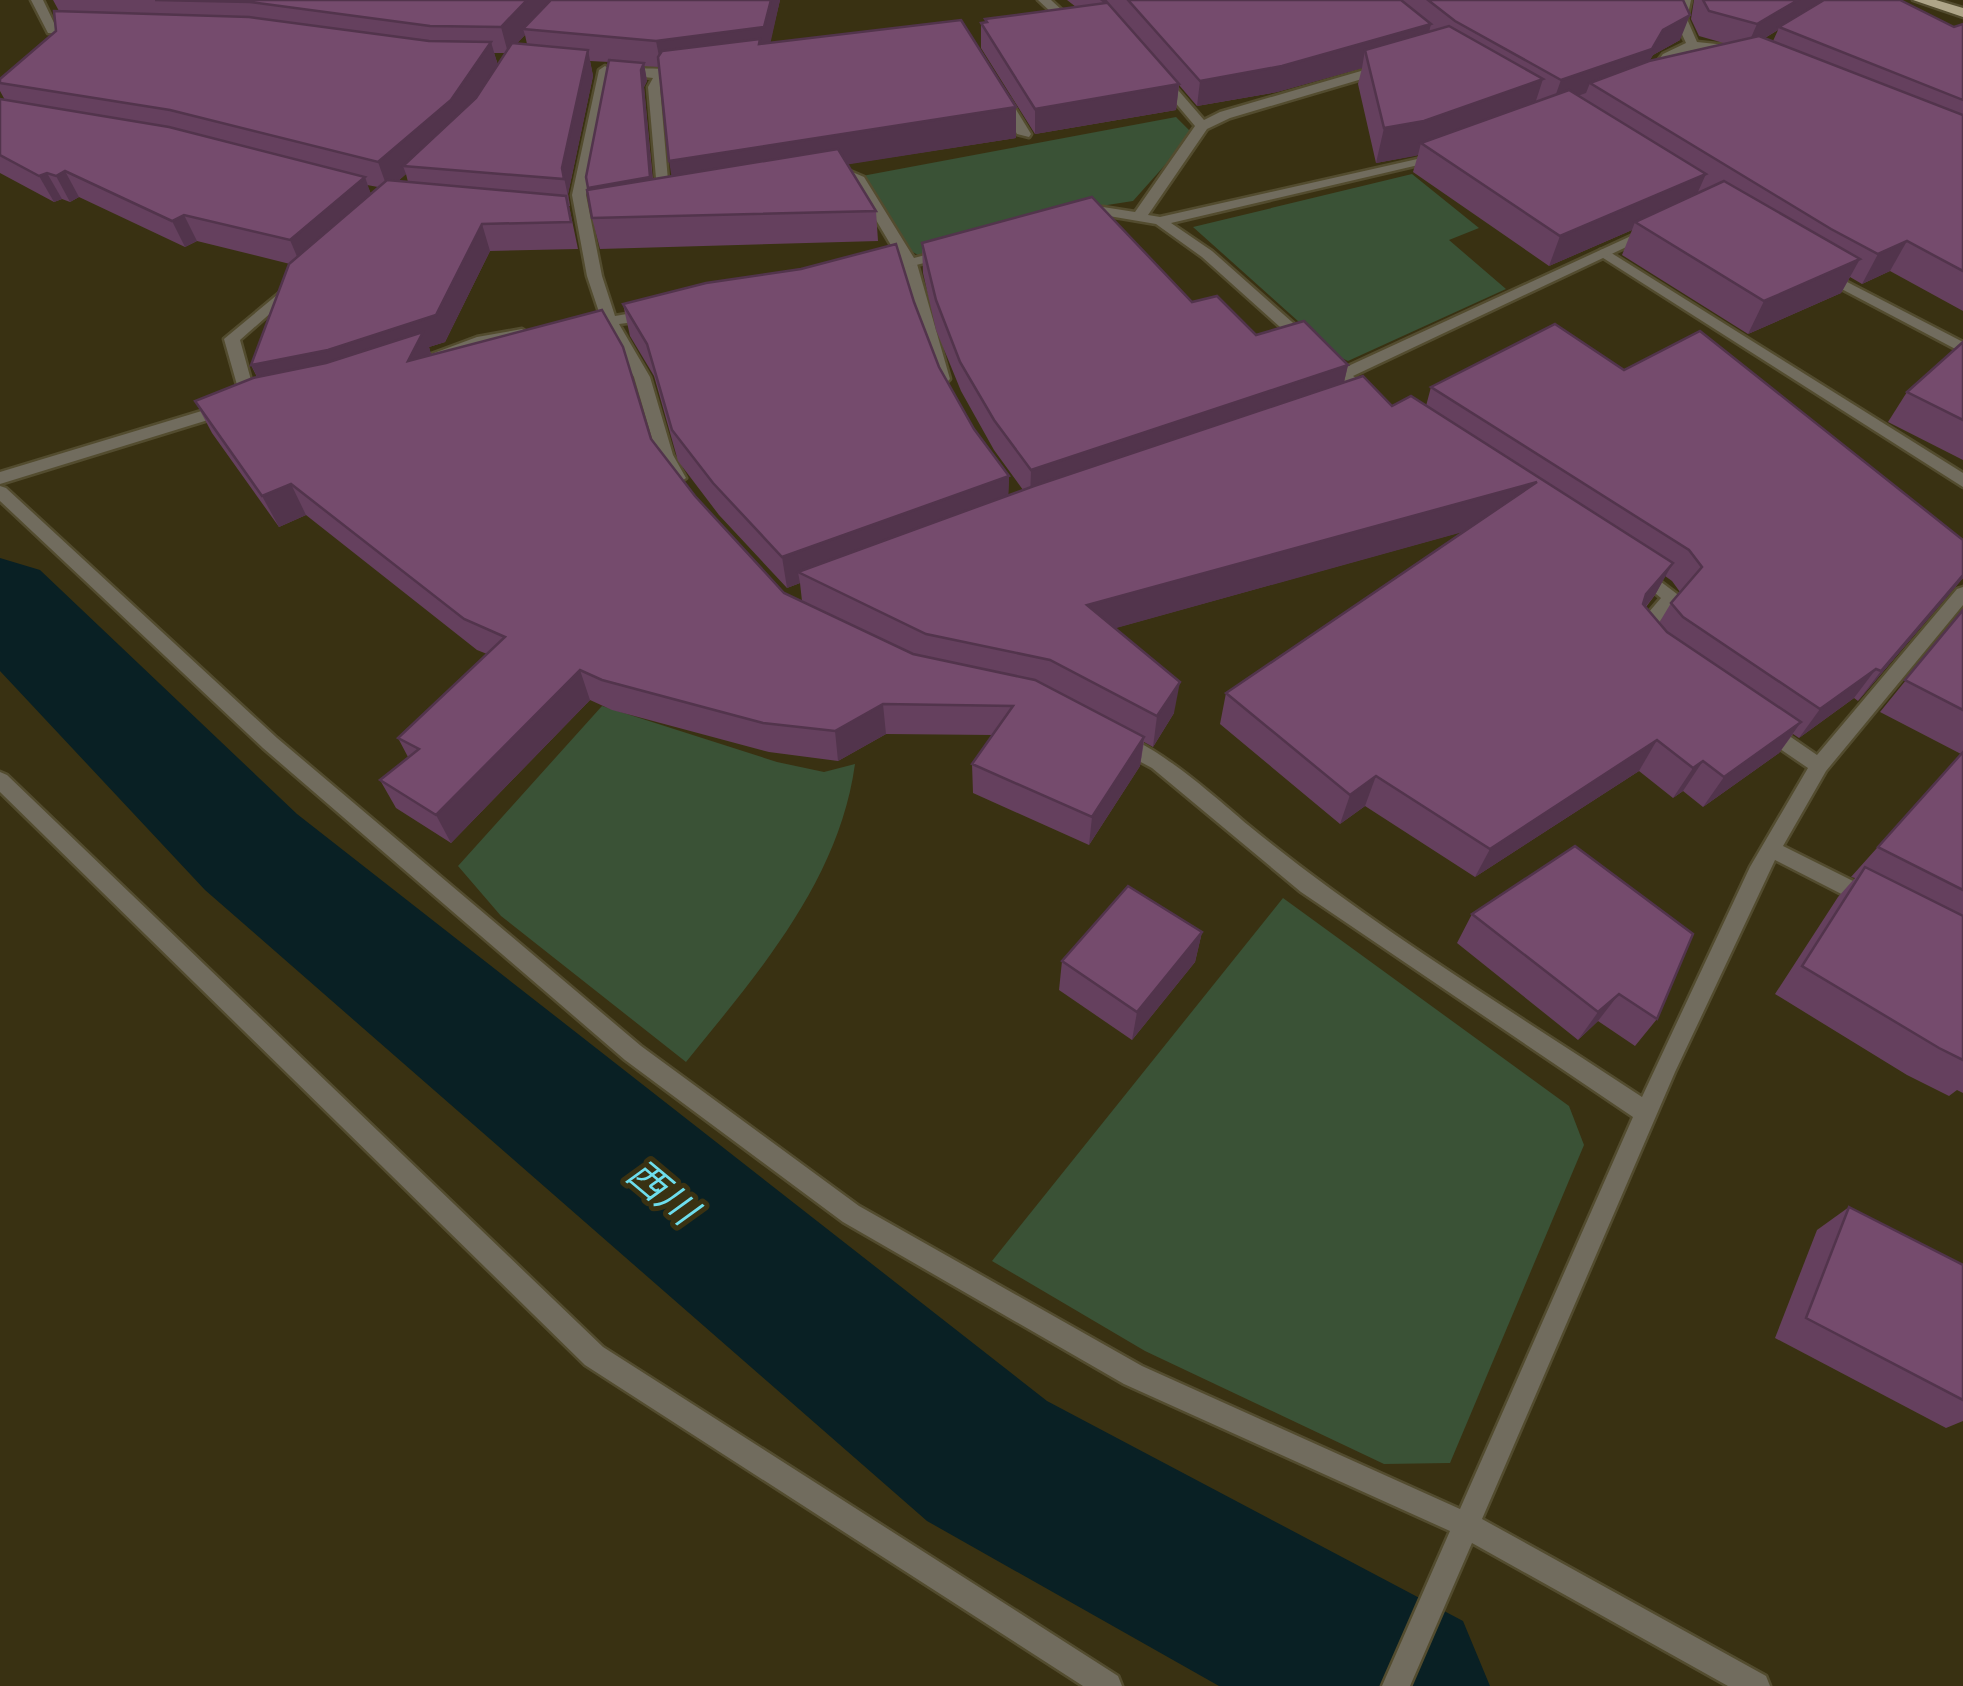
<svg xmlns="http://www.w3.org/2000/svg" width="1963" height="1686" font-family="'Nunito Sans','Noto Sans JP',sans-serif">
<rect width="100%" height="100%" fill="#393112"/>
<g fill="#3a5236">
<polygon points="1176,117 1189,130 1190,137 1133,201 1056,213 918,255 909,250 862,176"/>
<polygon points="1412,174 1479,228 1449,240 1506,289 1348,361 1337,356 1193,227"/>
<path d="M602 706 777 762 824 772 855 764C839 881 758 973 686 1062L501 916 458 866Z"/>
<polygon points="1283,898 1569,1106 1584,1145 1450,1463 1384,1464 1145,1351 992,1261"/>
</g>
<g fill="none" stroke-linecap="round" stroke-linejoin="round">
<polygon fill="#092024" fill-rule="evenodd" points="0,558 40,570 297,814 1047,1401 1463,1621 1490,1686 1219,1686 927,1521 205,890 0,671"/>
<g stroke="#534c2f" stroke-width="5">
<g id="service">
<polygon points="1605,249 1963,473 1963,487 1600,256 1600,250"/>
<polygon points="910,260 917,264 950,379 947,382 942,384 934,379 903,264"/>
</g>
</g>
<g stroke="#534c2f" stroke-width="5">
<g id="minor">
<polygon points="31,0 43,0 56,27 83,27 89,31 83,35 48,33"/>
<polygon points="1038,0 1051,0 1075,22 1065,25"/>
<path d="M1679 0H1691L1687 19 1697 42 1726 45 1745 53 1739 57C1699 46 1679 43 1654 81H1646L1644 78 1663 54 1686 43 1675 19Z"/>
<polygon points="1385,64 1391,68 1389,71 1230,118 1207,129 1148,215 1160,217 1444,153 1444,159 1171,223 1212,251 1344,368 1644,230 1656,233 1353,376 1375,391 1375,399 1369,400 1347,387 1202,257 1156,224 1103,215 1082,220 1075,216 1103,207 1135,212 1195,126 1157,81 1157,75 1165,75 1204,120 1220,112"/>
<polygon points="605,66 611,70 586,195 602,276 615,316 650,310 657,315 650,320 619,324 650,377 673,455 686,478 678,484 672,482 657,455 634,377 605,326 585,330 578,325 601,318 587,276 572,195 599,70"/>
<path d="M620 67C636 69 683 68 692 72L665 78 660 87 670 204 658 201 648 87 653 78 616 74V68Z"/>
<polygon points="1004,97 1009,98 1031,134 1029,137 1017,134 998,101"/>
<polygon points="843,168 864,177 914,258 948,249 955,253 953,256 875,275 875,269 901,262 854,183 825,174"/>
<polygon points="1822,269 1963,342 1963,353 1817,276 1815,273"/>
<polygon points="295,280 302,284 300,287 240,340 257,402 255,406 243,406 224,339"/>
<polygon points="522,329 530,334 527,337 484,344 434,361 426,356 477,337"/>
<polygon points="228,403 236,408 234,412 0,484 0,472"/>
<path d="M0 486 6 488 277 738 641 1046 859 1206 1142 1366 1460 1509 1633 1117 1301 892 1152 768 1111 746 1108 741 1111 736C1140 728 1224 805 1248 825 1371 926 1509 1009 1642 1097L1750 867 1808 768 1758 734 1756 729 1758 724H1772L1817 755 1957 589 1963 587V605L1826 771 1783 846 1875 892 1878 898 1875 904 1868 907 1861 904 1775 860 1675 1072 1482 1519 1766 1676 1770 1686H1728L1472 1543 1410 1686H1382L1450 1531 1124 1384 843 1222 625 1060 263 748 0 501Z"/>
<polygon points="1640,566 1681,597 1645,639 1639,641 1630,634 1661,598 1634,576 1631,572 1634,568"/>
<polygon points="0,772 7,775 603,1347 1118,1676 1122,1686 1083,1686 585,1365 0,792"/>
</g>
</g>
<g stroke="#534c2f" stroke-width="5">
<polygon id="primary" points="1913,0 1936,0 1963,8 1963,17"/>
</g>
<use href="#service" fill="#716c5e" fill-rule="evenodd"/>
<use href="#minor" fill="#716c5e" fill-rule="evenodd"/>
<use href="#primary" fill="#afa689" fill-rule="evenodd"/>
</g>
<g fill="#65405e" fill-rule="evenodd">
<path d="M53 0H780L770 42 1016 107V138L847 164 876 211 878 241 600 249 592 218 588 190 609 62 590 61 593 76 568 194 570 206H569L578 249 490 251 445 342 429 347 431 355 651 439 695 496 784 593 802 601 800 583 787 588 719 515 678 461 654 376 630 336 623 304 914 302 939 367 974 429 1009 476 1008 495 1023 490 994 450 961 391 936 330 923 273 922 243 1192 302 1256 335 1348 365 1344 382 1392 406H1426L1431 387 1624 370 1963 540V578L1858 701 1854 698 1799 738 1793 734 1779 753 1703 807 1683 791 1673 798 1639 771 1475 877 1365 806 1340 824 1220 724 1226 693 1465 531 1115 628 1174 713 1153 747 1144 742 1140 766 1089 845 973 793 972 764 993 735 886 734 838 761 769 752 612 710 590 700 451 843 396 808 380 780 408 757 398 738 487 654 477 650 306 515 279 527 212 433 195 401 257 377 251 365 290 264 197 241 185 247 79 197 70 202 62 199 54 202 0 173V99L5 100 0 91V79L56 31 59 11ZM525 35 527 44 517 43ZM494 53H505L498 65ZM644 66 659 67 672 177 653 180 644 87 647 81ZM406 174 408 182 398 181ZM367 185 378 187 371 194ZM1665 576 1672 581 1680 592 1671 603 1659 623 1646 607 1655 595Z"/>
<path d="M1067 0H1683L1680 40 1653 55 1649 61 1727 44 1699 36 1691 19 1694 0H1900L1954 27 1963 24V311L1890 271 1862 284 1850 277 1841 293 1748 334 1622 255 1632 230 1549 266 1413 172 1418 155 1376 163 1358 84 1362 68 1277 92 1197 106 1179 85 1176 110 1035 134 981 48V23L985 22V19L1076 7ZM1778 30 1773 41 1765 38Z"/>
<polygon points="1963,342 1963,460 1888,422 1907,392"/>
<polygon points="1963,610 1963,1093 1957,1090 1949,1096 1907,1075 1775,994 1838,897 1855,878 1851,877 1961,754 1880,712"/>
<polygon points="1575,846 1657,1019 1635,1046 1598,1021 1578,1040 1457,943 1472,914"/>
<polygon points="1202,932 1195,962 1132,1040 1059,990 1062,961"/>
<polygon points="1849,1207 1963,1265 1963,1421 1946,1428 1775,1338 1817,1230"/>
</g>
<g fill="#52344c">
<polygon points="527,0 558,0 523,29 525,35 508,53 501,27"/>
<polygon points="771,0 780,0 768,54 661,67 656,41"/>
<polygon points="1798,0 1829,0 1779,27 1778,30 1746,49 1757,24"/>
<polygon points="1690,15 1680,40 1653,55 1642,74 1590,83 1586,93 1552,105 1561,80"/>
<polygon points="1431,24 1425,49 1365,50 1362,68 1277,92 1197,106 1200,81"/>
<polygon points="491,42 499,69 459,127 403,166 406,174 388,190 378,162"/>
<polygon points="588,50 593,76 568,194 570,206 562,168"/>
<polygon points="644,63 647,81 644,87 654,195 592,206 588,188"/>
<polygon points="1543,79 1532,113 1421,143 1418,155 1415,156 1376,163 1384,128"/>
<polygon points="1179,84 1176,110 1035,134 1035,109"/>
<polygon points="1016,107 1016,138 674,192 669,161"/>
<polygon points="65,171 79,197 70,202 56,176"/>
<polygon points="47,173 62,199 54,202 39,176"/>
<polygon points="1706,174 1693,203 1635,222 1632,230 1549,266 1560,236"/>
<polygon points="365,177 374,203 301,266 290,240"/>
<polygon points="184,215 197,241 185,247 172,221"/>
<polygon points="482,224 490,251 445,342 429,347 434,364 265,392 251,365"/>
<polygon points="1907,241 1890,271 1862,284 1878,254"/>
<polygon points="1860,259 1841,293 1748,334 1764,301"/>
<polygon points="1348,365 1341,395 1030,499 1031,470"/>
<polygon points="1009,476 1008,507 798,572 800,583 787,588 782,557"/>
<polygon points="1537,482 1524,515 1084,637 1087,605"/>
<polygon points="291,484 306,515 279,527 262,496"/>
<polygon points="1673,563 1655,595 1629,626 1646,594"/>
<polygon points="1963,575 1963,578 1858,701 1881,671"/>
<polygon points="1876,669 1854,698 1799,738 1820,709"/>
<polygon points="580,670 590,700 451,843 436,815"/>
<polygon points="1180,682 1174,713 1153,747 1157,716"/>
<polygon points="883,704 886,734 838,761 835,731"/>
<polygon points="1801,722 1779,753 1703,807 1724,777"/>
<polygon points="1144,737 1140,766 1089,845 1092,817"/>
<polygon points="1657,740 1639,771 1475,877 1490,849"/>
<polygon points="1703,761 1683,791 1673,798 1693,768"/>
<polygon points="1376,776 1365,806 1340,824 1350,795"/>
<polygon points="1202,932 1195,962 1132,1040 1137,1012"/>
<polygon points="1619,994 1598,1021 1578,1040 1598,1012"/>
</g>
<g fill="#754b6d" stroke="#52344c" stroke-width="2.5">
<polygon points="155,0 527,0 501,27 430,26 250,2"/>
<polygon points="551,0 771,0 764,27 656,41 523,29"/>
<polygon points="1102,0 1105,0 1179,84 1035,109 981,23 987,22 985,19 1106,3"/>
<polygon points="1128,0 1401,0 1431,24 1282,66 1200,81"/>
<polygon points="1428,0 1683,0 1690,15 1663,30 1652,49 1561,80 1455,21"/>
<polygon points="1703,0 1798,0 1757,24 1709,11"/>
<polygon points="1824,0 1900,0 1954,27 1963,24 1963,100 1779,27"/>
<polygon points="54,11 249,17 429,41 491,42 451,100 378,162 170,110 0,83 0,79 56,31"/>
<polygon points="961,20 1016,107 669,161 658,57 662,51 760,39 759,44"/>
<polygon points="1449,26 1543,79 1424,121 1384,128 1365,50"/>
<polygon points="1759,36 1963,115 1963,271 1907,241 1878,254 1831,229 1590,83 1649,61"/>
<polygon points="512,43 588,50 562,168 564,179 403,166 476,98"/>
<polygon points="609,60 644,63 641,70 650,177 588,188 586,177"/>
<polygon points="1569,90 1706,174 1560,236 1421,143"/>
<polygon points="0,99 169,127 365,177 290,240 184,215 172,221 65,171 56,176 47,173 39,176 0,155"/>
<polygon points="838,149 876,211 592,218 587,190"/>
<polygon points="387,180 566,196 571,222 482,224 436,315 328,350 251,365 289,264"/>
<polygon points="1724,181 1860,259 1764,301 1635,222"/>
<polygon points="1092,197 1192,302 1217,296 1256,335 1304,321 1348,365 1031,470 994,420 960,362 936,300 922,243"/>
<polygon points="896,244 914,302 939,367 974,429 1009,476 782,557 713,483 672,430 647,344 623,304 706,283 801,269"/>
<polygon points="602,310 623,347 651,439 695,496 784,593 913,654 1035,680 1144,737 1092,817 972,764 1013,706 883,704 835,731 763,723 602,680 580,670 436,815 380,780 419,749 398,738 505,637 464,619 291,484 262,496 195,401 253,378 326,363 423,332 408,361"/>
<polygon points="1555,324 1624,370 1700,331 1963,540 1963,575 1881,671 1876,669 1820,709 1683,617 1671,603 1702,567 1689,550 1431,387"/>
<polygon points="1963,342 1963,420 1907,392"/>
<polygon points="1363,376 1392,406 1411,396 1673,563 1646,594 1643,604 1667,632 1801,722 1724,777 1703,761 1693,768 1657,740 1490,849 1376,776 1350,795 1226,693 1537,482 1087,605 1180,682 1157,716 1050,660 926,634 798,572 1034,486"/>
<polygon points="1963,610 1963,710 1905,680"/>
<polygon points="1963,752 1963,890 1878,847"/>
<polygon points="1575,846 1693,934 1657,1019 1619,994 1598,1012 1472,914"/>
<polygon points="1865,867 1963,916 1963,1060 1939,1048 1802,966"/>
<polygon points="1128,886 1202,932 1137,1012 1062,961"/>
<polygon points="1849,1207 1963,1265 1963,1400 1806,1318"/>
</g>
<g text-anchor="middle" stroke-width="10" stroke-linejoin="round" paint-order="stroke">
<g font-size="38" font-style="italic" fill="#6edeed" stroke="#393112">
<text transform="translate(662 1192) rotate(40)" y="13">西川</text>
</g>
</g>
</svg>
